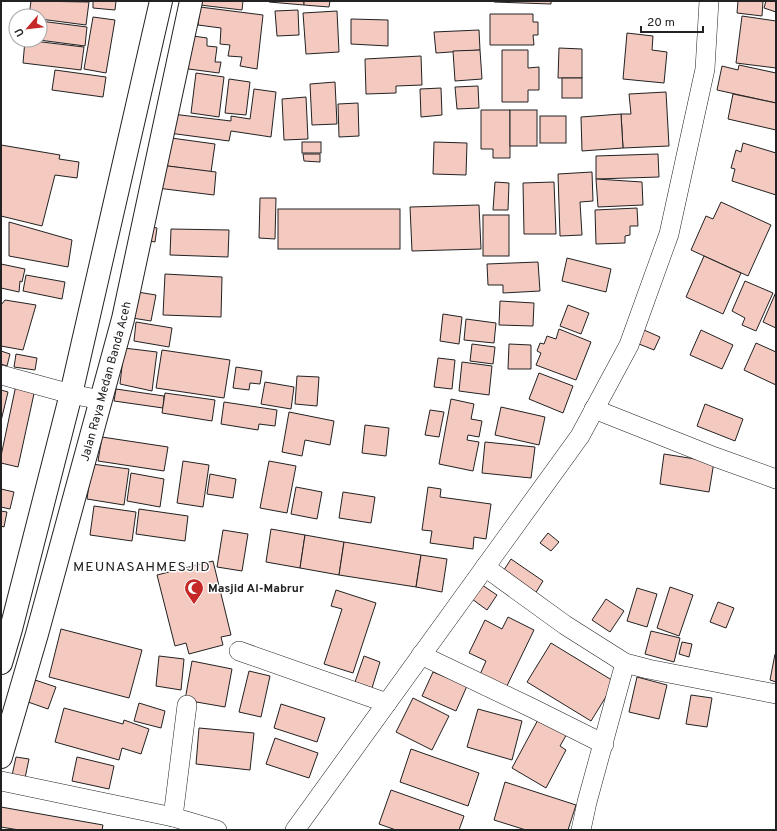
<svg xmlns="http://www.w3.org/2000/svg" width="777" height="831" font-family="Overpass,sans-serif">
<rect width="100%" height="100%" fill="#fff"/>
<g fill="#f3c9c0" stroke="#222">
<polygon points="31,1 89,2 86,25 40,19 40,16 29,16"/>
<polygon points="93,1 116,1 115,10 93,8"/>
<polygon points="200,1 243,1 242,10 200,5"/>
<polygon points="269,1 304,1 304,5 269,2"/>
<polygon points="304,1 330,1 329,7 304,5"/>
<polygon points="494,1 551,1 551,4 494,2"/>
<polygon points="738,1 763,1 762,16 737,13"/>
<polygon points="766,1 776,1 776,12 764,8"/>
<polygon points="200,7 263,15 257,69 240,66 242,57 228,56 230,45 220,44 221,28 198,25"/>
<polygon points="298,10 299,35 277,36 275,11"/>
<polygon points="337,11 339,52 306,54 303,13"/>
<polygon points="490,14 533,14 533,22 538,22 538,35 533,35 534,45 490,45"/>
<polygon points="742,16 776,21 776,68 736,63"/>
<polygon points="93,17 115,20 106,73 84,69"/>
<polygon points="351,19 388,20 388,46 351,44"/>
<polygon points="40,21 87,27 85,46 39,40"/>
<polygon points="479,30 480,50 436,53 434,32"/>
<polygon points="627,33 653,36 652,50 667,52 664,83 623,79"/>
<polygon points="186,35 207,38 207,46 217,47 215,62 221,62 219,73 181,68"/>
<polygon points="25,40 84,47 81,70 23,63"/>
<polygon points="559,48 582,49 582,78 558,78"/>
<polygon points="480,50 482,79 455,81 453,51"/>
<polygon points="502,50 528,50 528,68 539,67 539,90 528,90 528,102 502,102"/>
<polygon points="421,56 422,85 396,86 396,93 366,94 365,59"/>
<polygon points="739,65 776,73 776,103 717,90 722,66 738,70"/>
<polygon points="55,70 106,77 103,97 52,90"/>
<polygon points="196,73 224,77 219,117 191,113"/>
<rect x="562" y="78" width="20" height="20"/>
<polygon points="229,79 250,82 246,115 225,113"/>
<polygon points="335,82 337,124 312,125 310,84"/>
<polygon points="478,86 479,108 457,109 455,87"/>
<polygon points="441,88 442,115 421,117 420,89"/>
<polygon points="254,89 276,92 271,137 231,131 229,141 169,133 172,114 231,121 231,116 250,119"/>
<polygon points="666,92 669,146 623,148 621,114 631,114 629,94"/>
<polygon points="733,94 776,103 776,130 728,119"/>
<polygon points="306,97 308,139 284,140 282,99"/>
<polygon points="358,103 359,136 339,137 338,104"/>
<polygon points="481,110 510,110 510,158 493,158 493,149 481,149"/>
<rect x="510" y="110" width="27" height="36"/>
<polygon points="621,114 623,148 582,151 581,117"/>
<rect x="540" y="116" width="26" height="27"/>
<polygon points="164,137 215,144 211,172 160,165"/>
<rect x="302" y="142" width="19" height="11"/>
<polygon points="434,142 467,143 466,175 433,174"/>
<polygon points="743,143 776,153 776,195 732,181 735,169 731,168 736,150 741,152"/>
<polygon points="1,145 60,155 59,159 79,162 77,178 55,175 42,226 1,216"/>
<polygon points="303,154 320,154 320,162 304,161"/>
<polygon points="658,154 659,177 596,179 596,156"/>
<polygon points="160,165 216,172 214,195 157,188"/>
<polygon points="592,172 593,201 580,202 582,235 560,236 558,174"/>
<polygon points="596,179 642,182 643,205 598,207"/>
<polygon points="495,182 509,183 508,210 493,210"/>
<polygon points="554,182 556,234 524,234 523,183"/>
<polygon points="260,198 276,198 275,239 259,238"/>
<polygon points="721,202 771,225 748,276 691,250 706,216 713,219"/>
<polygon points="479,205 481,249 412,251 410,207"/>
<polygon points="637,208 638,226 630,226 630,235 625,236 625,243 596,244 595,210"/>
<rect x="278" y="209" width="122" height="40"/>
<rect x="483" y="215" width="26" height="41"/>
<polygon points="9,222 72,240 68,267 9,256"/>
<polygon points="147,226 157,228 155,242 145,240"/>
<polygon points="171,229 229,230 228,257 170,255"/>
<polygon points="704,256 741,273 723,314 686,297"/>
<polygon points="567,258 611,269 606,292 562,281"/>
<polygon points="538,262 540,291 503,293 503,285 488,285 487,264"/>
<polygon points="1,264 25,269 22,282 20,281 19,292 1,288"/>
<polygon points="165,274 222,277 221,317 163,315"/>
<polygon points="26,275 65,282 62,299 23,291"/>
<polygon points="745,281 773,293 756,331 742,325 745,318 732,311"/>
<polygon points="131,291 156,295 151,321 126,317"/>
<polygon points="776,292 776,328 763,322"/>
<polygon points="5,300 36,305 23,350 1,346 1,305"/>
<polygon points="500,301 534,303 533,326 499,325"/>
<polygon points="568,305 589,313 581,334 560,326"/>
<polygon points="443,314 462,317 459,344 440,341"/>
<polygon points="466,319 496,323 494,343 464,340"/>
<polygon points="136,322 172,328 169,347 134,341"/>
<polygon points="559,329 591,342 576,380 536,365 541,353 537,351 540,343 544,344 547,336 556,339"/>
<polygon points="644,330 660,337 654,350 639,344"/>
<polygon points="701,330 733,345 722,369 690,355"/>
<polygon points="756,343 776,352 776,385 744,370"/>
<polygon points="472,344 495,347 493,364 470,361"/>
<polygon points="509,344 531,345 531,369 508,369"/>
<polygon points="124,348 157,352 152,391 120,384"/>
<polygon points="162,350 230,360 224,398 156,388"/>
<polygon points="1,351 10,354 7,366 1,364"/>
<polygon points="16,354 37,358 35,370 14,367"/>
<polygon points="438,358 455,360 452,389 434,387"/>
<polygon points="462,362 492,366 489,395 459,391"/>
<polygon points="236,367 262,371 260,384 250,383 249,390 233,388"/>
<polygon points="539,373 573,386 563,413 529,399"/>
<polygon points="297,376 319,377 317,406 295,404"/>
<polygon points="265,382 294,387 291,409 261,404"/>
<polygon points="16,385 35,389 18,467 1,463 1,456"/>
<polygon points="116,389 164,396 163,408 114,401"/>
<polygon points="1,390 8,392 1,421"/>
<polygon points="165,393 215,400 212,421 162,413"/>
<polygon points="451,399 474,404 471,419 482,421 479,437 468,435 467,440 479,442 473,471 439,464"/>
<polygon points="224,402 277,410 275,426 259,424 258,430 221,424"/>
<polygon points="705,404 743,419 735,441 697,426"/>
<polygon points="501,407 545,417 539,445 495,435"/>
<polygon points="430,410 444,412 439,437 425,435"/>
<polygon points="289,412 334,421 330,445 305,440 302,456 282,452"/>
<polygon points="365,425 389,428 386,456 362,453"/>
<polygon points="102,437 168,447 164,471 98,461"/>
<polygon points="485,442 535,447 531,478 482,473"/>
<polygon points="664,454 714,462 709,492 660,484"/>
<polygon points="183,461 209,465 203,507 177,503"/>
<polygon points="269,461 296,466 287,513 260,508"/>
<polygon points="92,464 129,469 124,505 87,499"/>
<polygon points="131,473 164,479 160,507 127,501"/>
<polygon points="210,474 236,479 233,498 207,494"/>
<polygon points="296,487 322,492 317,519 291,514"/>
<polygon points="428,487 441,489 440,497 491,504 486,539 474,537 473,549 430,543 432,531 422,530"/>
<polygon points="1,489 14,492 10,509 1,507"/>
<polygon points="343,492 375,497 371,523 339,518"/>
<polygon points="94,506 136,512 132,541 90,535"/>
<polygon points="139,509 188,516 185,541 136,534"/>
<polygon points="1,511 7,512 4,527 1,526"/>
<polygon points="271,529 305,535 300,568 266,562"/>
<polygon points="223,530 248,534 242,571 217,567"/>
<polygon points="548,533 559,542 551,551 540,543"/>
<polygon points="305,535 344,542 339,575 300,568"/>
<polygon points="344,542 421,555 416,587 339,575"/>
<polygon points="421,555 447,559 442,592 416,587"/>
<polygon points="511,559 543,581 535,594 502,573"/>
<polygon points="213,561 231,635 221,637 223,645 189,654 186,643 175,646 157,575"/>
<polygon points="482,585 497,595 487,610 472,599"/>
<polygon points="670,587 693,595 679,636 657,628"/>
<polygon points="637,588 657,594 647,627 627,621"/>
<polygon points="336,590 376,603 353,673 324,664 342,609 331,606"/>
<polygon points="606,599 624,611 610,632 592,620"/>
<polygon points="718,602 734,608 726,628 710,622"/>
<polygon points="508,617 534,630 504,692 478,679 486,661 469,653 485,620 502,629"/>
<polygon points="61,629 142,650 129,698 49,677"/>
<polygon points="651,631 680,638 674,662 645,654"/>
<polygon points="682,642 692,644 689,657 679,654"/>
<polygon points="551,643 615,682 591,721 527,682"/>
<polygon points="775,654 776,655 776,682 770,680"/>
<polygon points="159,656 184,659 181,690 156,686"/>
<polygon points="364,656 380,662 372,688 355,682"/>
<polygon points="192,661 232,669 225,707 185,700"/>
<polygon points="249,671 270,676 261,717 239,712"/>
<polygon points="433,672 467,686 456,711 422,696"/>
<polygon points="637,677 667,685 659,719 629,712"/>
<polygon points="35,680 56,687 48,709 28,702"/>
<polygon points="691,695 712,698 707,727 686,724"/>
<polygon points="413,698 449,716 432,750 396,732"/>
<polygon points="139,703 165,711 161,728 134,721"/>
<polygon points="281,704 325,718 317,742 274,728"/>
<polygon points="64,708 123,724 124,720 149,729 141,754 122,748 119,760 55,742"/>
<polygon points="478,709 522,721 512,760 467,747"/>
<polygon points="540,716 568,732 560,746 566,750 546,788 512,768"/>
<polygon points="199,728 254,733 250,770 196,764"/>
<polygon points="275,738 318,753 309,778 266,764"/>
<polygon points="411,749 479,773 468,806 400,782"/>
<polygon points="16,757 29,759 24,783 11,780"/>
<polygon points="77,757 114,766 109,789 72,781"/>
<polygon points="505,782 576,805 568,830 526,830 494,820"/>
<polygon points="391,790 464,816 459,830 396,830 379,824"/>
<polygon points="1,807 103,825 102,830 19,830 1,827"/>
</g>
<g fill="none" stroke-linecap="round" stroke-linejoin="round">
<g stroke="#222" stroke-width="20">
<g id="street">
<polyline points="1,375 71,394 101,400"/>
<polyline points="594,409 715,457 776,479"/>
<polyline points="485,567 565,625 625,663 648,669 776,694"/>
<polyline points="239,651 387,703"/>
<polyline points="421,655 532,708 604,744"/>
<polyline points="1,781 173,817 217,830"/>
<polyline points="173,817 187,705"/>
<polyline points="295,830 580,436 629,345 669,234 705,69 709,1"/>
<polyline points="581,830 587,802 625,663"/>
</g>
</g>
<g stroke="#222" stroke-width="24">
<g id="highway">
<polyline points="1,663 11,629 71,394 161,1"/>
<path id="s1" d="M1 757 37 634 123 319 191 1"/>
</g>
</g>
<use href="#street" stroke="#fff" stroke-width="19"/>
<use href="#highway" stroke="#fff" stroke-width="22"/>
</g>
<defs>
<g id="mosque-pin" transform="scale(1)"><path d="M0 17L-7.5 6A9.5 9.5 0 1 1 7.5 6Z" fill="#c62828" stroke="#fff"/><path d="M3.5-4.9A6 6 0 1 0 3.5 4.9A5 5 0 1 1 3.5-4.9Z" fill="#fff"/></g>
</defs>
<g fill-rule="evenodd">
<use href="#mosque-pin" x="194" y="588"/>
</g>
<g text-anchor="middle" stroke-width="3" stroke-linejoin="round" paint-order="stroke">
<g font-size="12" fill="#222" stroke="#fff">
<text dy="4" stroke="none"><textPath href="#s1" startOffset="390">Jalan Raya Medan Banda Aceh</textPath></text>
</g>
<g font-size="12" font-weight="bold" fill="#222" stroke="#fff" text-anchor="start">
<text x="208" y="592">Masjid Al-Mabrur</text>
</g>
<g font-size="14" letter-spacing="1" fill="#222" stroke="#fff">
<text x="142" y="571">MEUNASAHMESJID</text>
</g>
</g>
<rect width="777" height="831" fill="none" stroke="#222222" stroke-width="4"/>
<g transform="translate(28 28) rotate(242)"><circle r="19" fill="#ffffff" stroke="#a7a7a7"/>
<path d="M0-3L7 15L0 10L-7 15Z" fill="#c62828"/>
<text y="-6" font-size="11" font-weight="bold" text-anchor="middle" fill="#222222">U</text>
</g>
<path d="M641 26v6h62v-6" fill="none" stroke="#222222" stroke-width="2"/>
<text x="647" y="26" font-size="12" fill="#222222" stroke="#ffffff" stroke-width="3" paint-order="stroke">20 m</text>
</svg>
